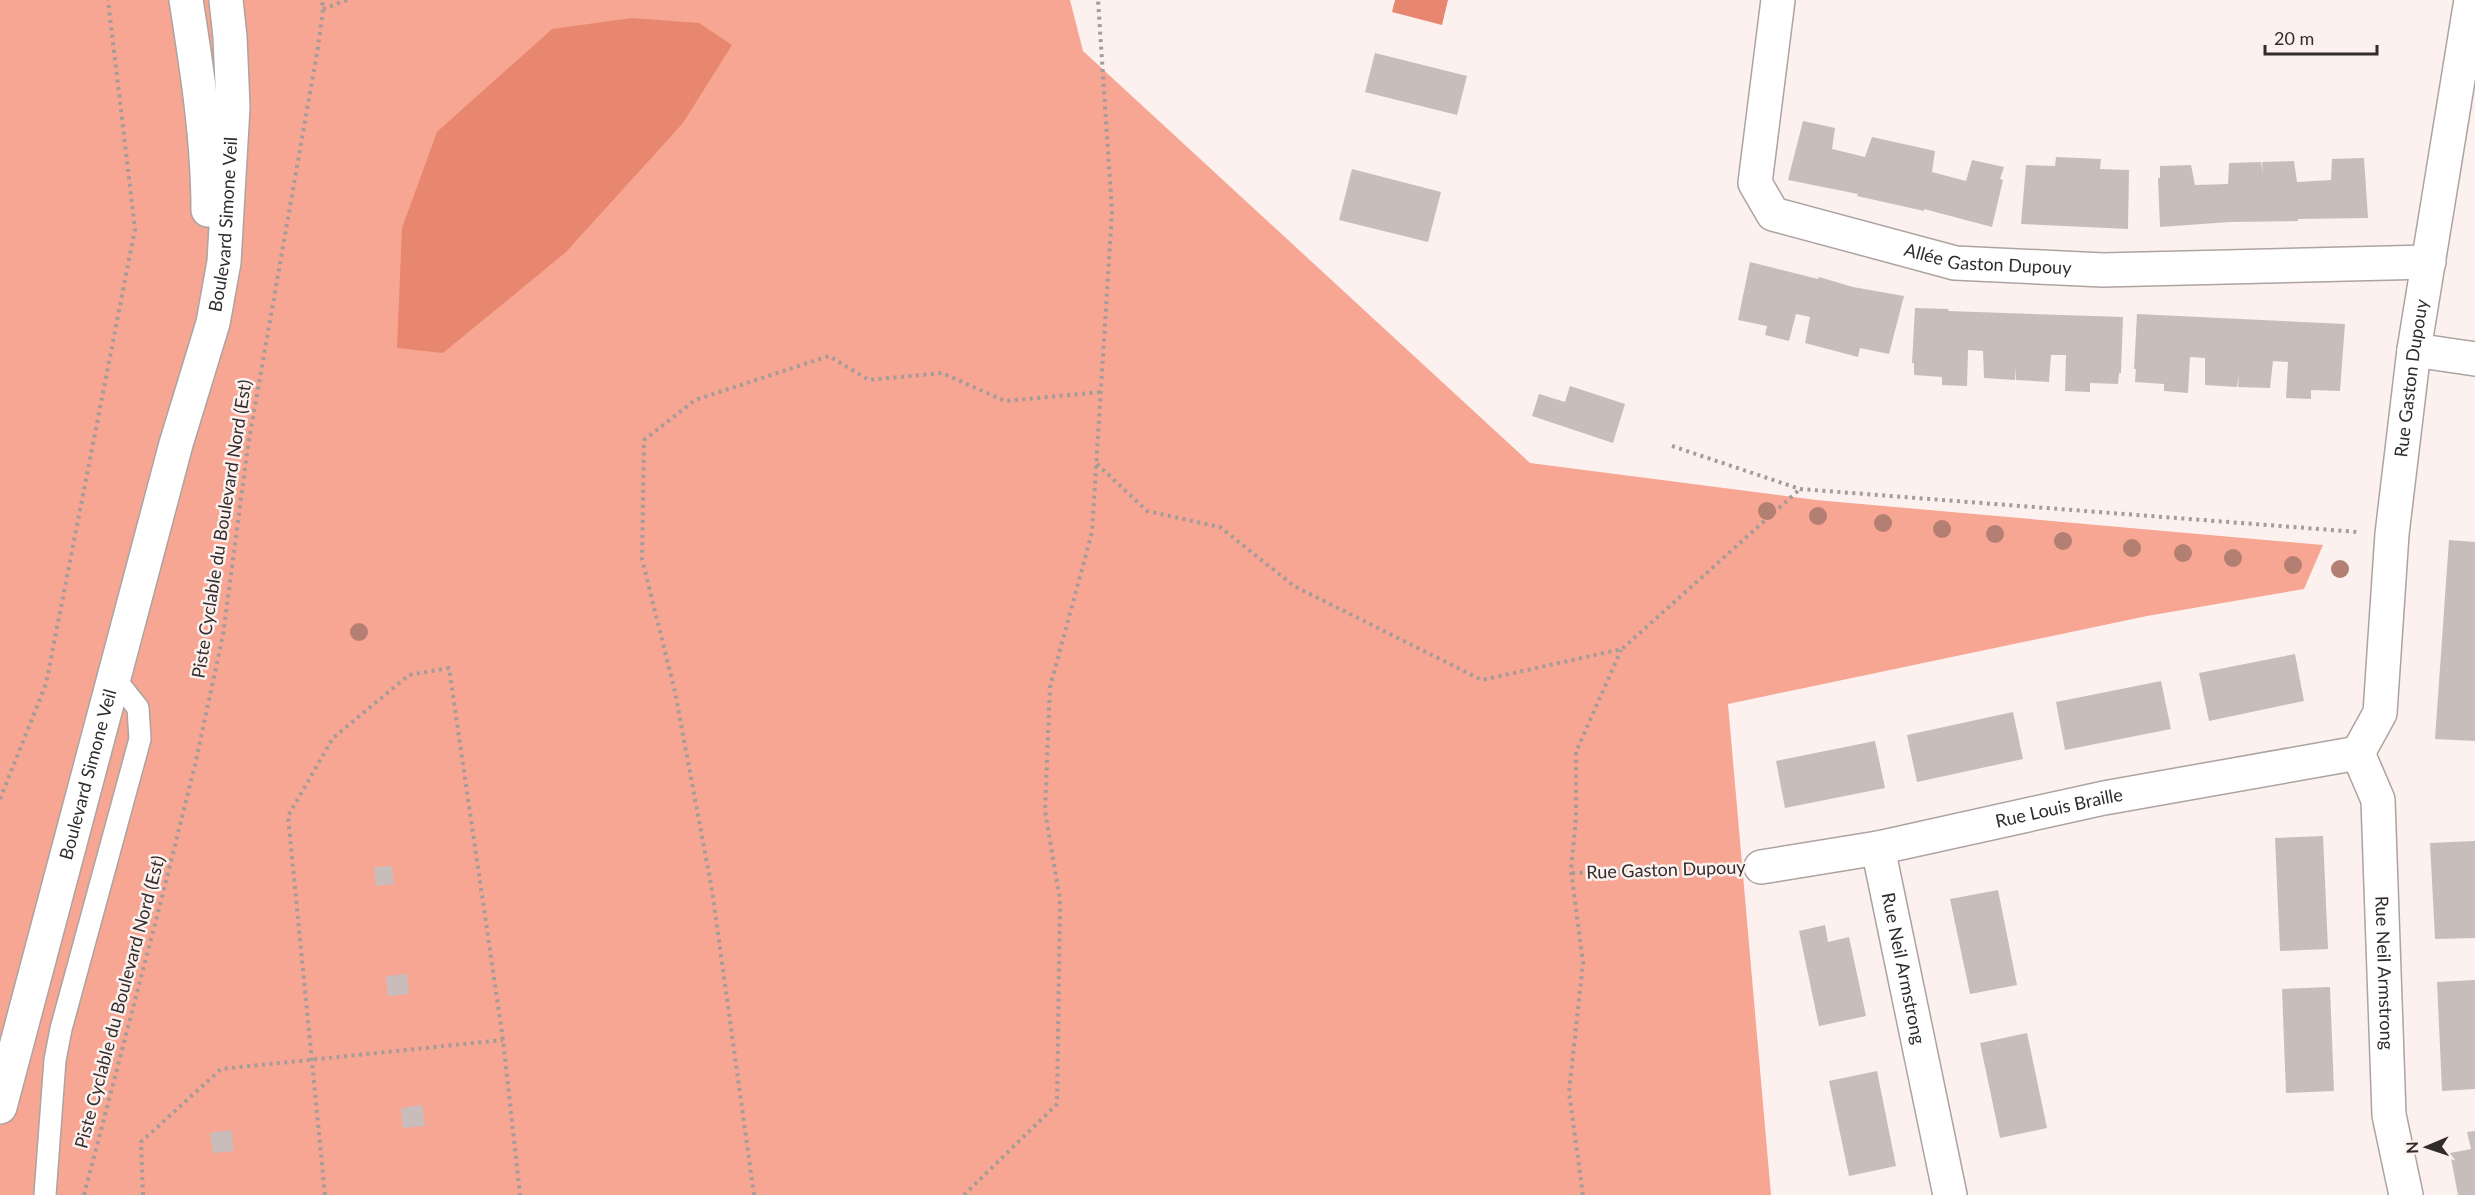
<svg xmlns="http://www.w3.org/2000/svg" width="2475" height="1195" font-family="Lato,sans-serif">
<rect width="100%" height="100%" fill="#fcf1ee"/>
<polygon fill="#f6a692" points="0,0 1070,0 1083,51 1530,463 1816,500 2323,545 2304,589 2147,616 1728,704 1771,1195 0,1195"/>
<g fill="#e8876f">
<polygon points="1395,0 1448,0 1442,25 1392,12"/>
<polygon points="632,18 699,23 732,45 683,123 566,252 443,353 397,348 402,228 437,132 552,29"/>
</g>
<g fill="#c8bdbb">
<polygon points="1375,53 1467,76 1457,115 1365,92"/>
<polygon points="1803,121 1835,128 1832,149 1865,157 1872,137 1935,151 1932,172 1966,181 1972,160 2004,167 2000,179 2003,180 1992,227 1924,209 1924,211 1857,196 1858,194 1788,180"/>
<polygon points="2056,157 2101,159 2100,169 2129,170 2128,229 2021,224 2026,165 2055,166"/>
<polygon points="2364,158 2368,218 2298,219 2298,221 2230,222 2160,227 2158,178 2160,178 2160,166 2191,165 2195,185 2228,184 2229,163 2261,162 2263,174 2262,162 2294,161 2297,182 2331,180 2332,159"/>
<polygon points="1352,169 1441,192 1428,242 1339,220"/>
<polygon points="1750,262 1818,279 1819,277 1853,287 1904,296 1889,354 1860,348 1858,357 1805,343 1810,317 1796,314 1789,341 1765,335 1767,326 1738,320"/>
<polygon points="1915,308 1949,309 1948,311 2123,317 2121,373 2119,373 2118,384 2090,383 2090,392 2065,391 2066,355 2051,355 2049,382 2016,380 2016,368 2015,380 1984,378 1983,351 1968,350 1967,386 1942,385 1942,377 1914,375 1914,363 1912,363"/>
<polygon points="2137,314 2345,324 2340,391 2311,390 2311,399 2286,398 2288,362 2273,361 2270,388 2238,387 2239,374 2237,387 2205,385 2205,358 2190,357 2188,393 2164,391 2164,384 2135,382 2136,369 2134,369"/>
<polygon points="1570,386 1625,404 1613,443 1532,416 1539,394 1565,402"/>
<polygon points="2449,540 2475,542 2475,741 2435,739"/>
<polygon points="2295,654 2304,701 2209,721 2199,673"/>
<polygon points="2161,681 2171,729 2065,750 2056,702"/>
<polygon points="2013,712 2023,759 1917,782 1907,735"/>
<polygon points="1875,741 1885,788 1785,808 1776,761"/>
<polygon points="2323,836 2328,949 2280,951 2275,838"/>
<polygon points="2475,841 2475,938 2435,939 2430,843"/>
<polygon points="392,866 394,884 376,886 374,867"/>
<polygon points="1998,890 2017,985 1970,994 1950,899"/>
<polygon points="1825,925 1828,942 1849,937 1866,1016 1819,1026 1799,931"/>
<polygon points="407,974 409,994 388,996 386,976"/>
<polygon points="2475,980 2475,1089 2442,1091 2437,982"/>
<polygon points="2330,987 2334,1091 2286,1093 2282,989"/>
<polygon points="2027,1033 2047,1128 2000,1138 1980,1043"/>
<polygon points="1877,1071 1896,1166 1849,1176 1829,1081"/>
<polygon points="422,1105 425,1126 403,1128 401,1108"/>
<polygon points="231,1130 234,1151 213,1153 210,1133"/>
<polygon points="2475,1131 2475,1195 2458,1195 2450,1153 2471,1149 2467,1132"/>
</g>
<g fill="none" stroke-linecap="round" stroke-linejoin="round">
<g stroke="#ada3a0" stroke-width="24">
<polyline id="service" points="45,1195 55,1060 61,1029 140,739 138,708 115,679"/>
</g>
<g stroke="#ada3a0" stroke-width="36">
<g id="minor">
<path id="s1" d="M1778 0 1755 183 1773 214 1955 263 2103 270 2429 262"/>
<polyline points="2414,350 2475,359"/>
<path id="s2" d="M2358 753 2380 713 2392 534 2414 350 2471 0"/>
<path id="s3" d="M2358 753 2378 800 2389 1115 2406 1195"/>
<path id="s4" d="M1878 848 1950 1195"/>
<path id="s5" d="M1761 867 1878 848 2104 798 2358 753"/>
</g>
</g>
<g stroke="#ada3a0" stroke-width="36">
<g id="secondary">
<path d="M186 0C197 69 208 141 208 210"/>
<path id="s6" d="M0 1107 176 444 213 323 224 262 233 107 230 37 226 0"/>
</g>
</g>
<g stroke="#a49c9a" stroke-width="4" stroke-dasharray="3 4.5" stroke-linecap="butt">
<polyline points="323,9 347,0"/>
<polyline points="1672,446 1800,489 2358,532"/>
<polyline points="1097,464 1147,511 1220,527 1294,586 1482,680 1622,649 1800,489"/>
<polyline points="0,799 46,684 135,229 108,0"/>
<polyline points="1572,873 1727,868"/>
<polyline points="84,1195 161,901 195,765 223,635 248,446 318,47 323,9 322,0"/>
<polyline points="143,1195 141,1142 221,1069 503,1040"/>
<polyline points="325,1195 288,816 333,738 409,675 449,668 503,1040 520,1195"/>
<polyline points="754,1195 712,890 675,692 642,559 644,440 695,400 829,356 869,380 942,373 1005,401 1101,392"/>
<polyline points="964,1195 1057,1104 1060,900 1045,811 1050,687 1092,532 1112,211 1098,0"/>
<polyline points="1583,1195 1569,1092 1583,963 1571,870 1576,818 1576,752 1621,650"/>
</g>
<use href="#service" stroke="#fff" stroke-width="21"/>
<use href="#minor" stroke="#fff" stroke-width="33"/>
<use href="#secondary" stroke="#fff" stroke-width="33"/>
</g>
<g fill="#b37f72">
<circle cx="1767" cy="511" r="9"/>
<circle cx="1818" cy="516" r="9"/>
<circle cx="1883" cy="523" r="9"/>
<circle cx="1942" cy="529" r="9"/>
<circle cx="1995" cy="534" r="9"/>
<circle cx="2063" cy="541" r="9"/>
<circle cx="2132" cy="548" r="9"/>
<circle cx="2183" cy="553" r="9"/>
<circle cx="2233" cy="558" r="9"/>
<circle cx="2293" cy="565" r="9"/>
<circle cx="2340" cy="569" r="9"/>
<circle cx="359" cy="632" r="9"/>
</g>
<g text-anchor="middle" stroke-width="5" stroke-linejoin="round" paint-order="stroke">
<g font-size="18" fill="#312d2c" stroke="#fcf1ee">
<text dy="6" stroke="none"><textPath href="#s6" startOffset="912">Boulevard Simone Veil</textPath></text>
<text dy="6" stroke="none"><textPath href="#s1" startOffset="441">Allée Gaston Dupouy</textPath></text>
<text dy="6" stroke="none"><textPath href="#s2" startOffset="382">Rue Gaston Dupouy</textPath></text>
<text transform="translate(222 529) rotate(-81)" y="6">Piste Cyclable du Boulevard Nord (Est)</text>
<text dy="6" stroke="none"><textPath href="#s6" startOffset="344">Boulevard Simone Veil</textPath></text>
<text dy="6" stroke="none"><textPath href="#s5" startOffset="304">Rue Louis Braille</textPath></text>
<text transform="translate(1666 870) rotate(-2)" y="6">Rue Gaston Dupouy</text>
<text dy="6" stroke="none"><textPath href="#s4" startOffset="123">Rue Neil Armstrong</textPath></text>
<text dy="6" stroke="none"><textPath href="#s3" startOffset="224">Rue Neil Armstrong</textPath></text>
<text transform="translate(120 1002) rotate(-75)" y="6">Piste Cyclable du Boulevard Nord (Est)</text>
</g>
</g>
<g transform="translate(2427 1147) rotate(268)" stroke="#fcf1ee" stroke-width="4.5" paint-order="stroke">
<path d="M0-4.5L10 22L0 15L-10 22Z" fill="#312d2c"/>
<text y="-9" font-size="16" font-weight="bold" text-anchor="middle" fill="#312d2c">N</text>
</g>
<path d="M2265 45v9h112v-9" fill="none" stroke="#312d2c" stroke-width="3"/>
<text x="2274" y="45" font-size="18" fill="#312d2c" stroke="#fcf1ee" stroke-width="4.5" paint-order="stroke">20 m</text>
</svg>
